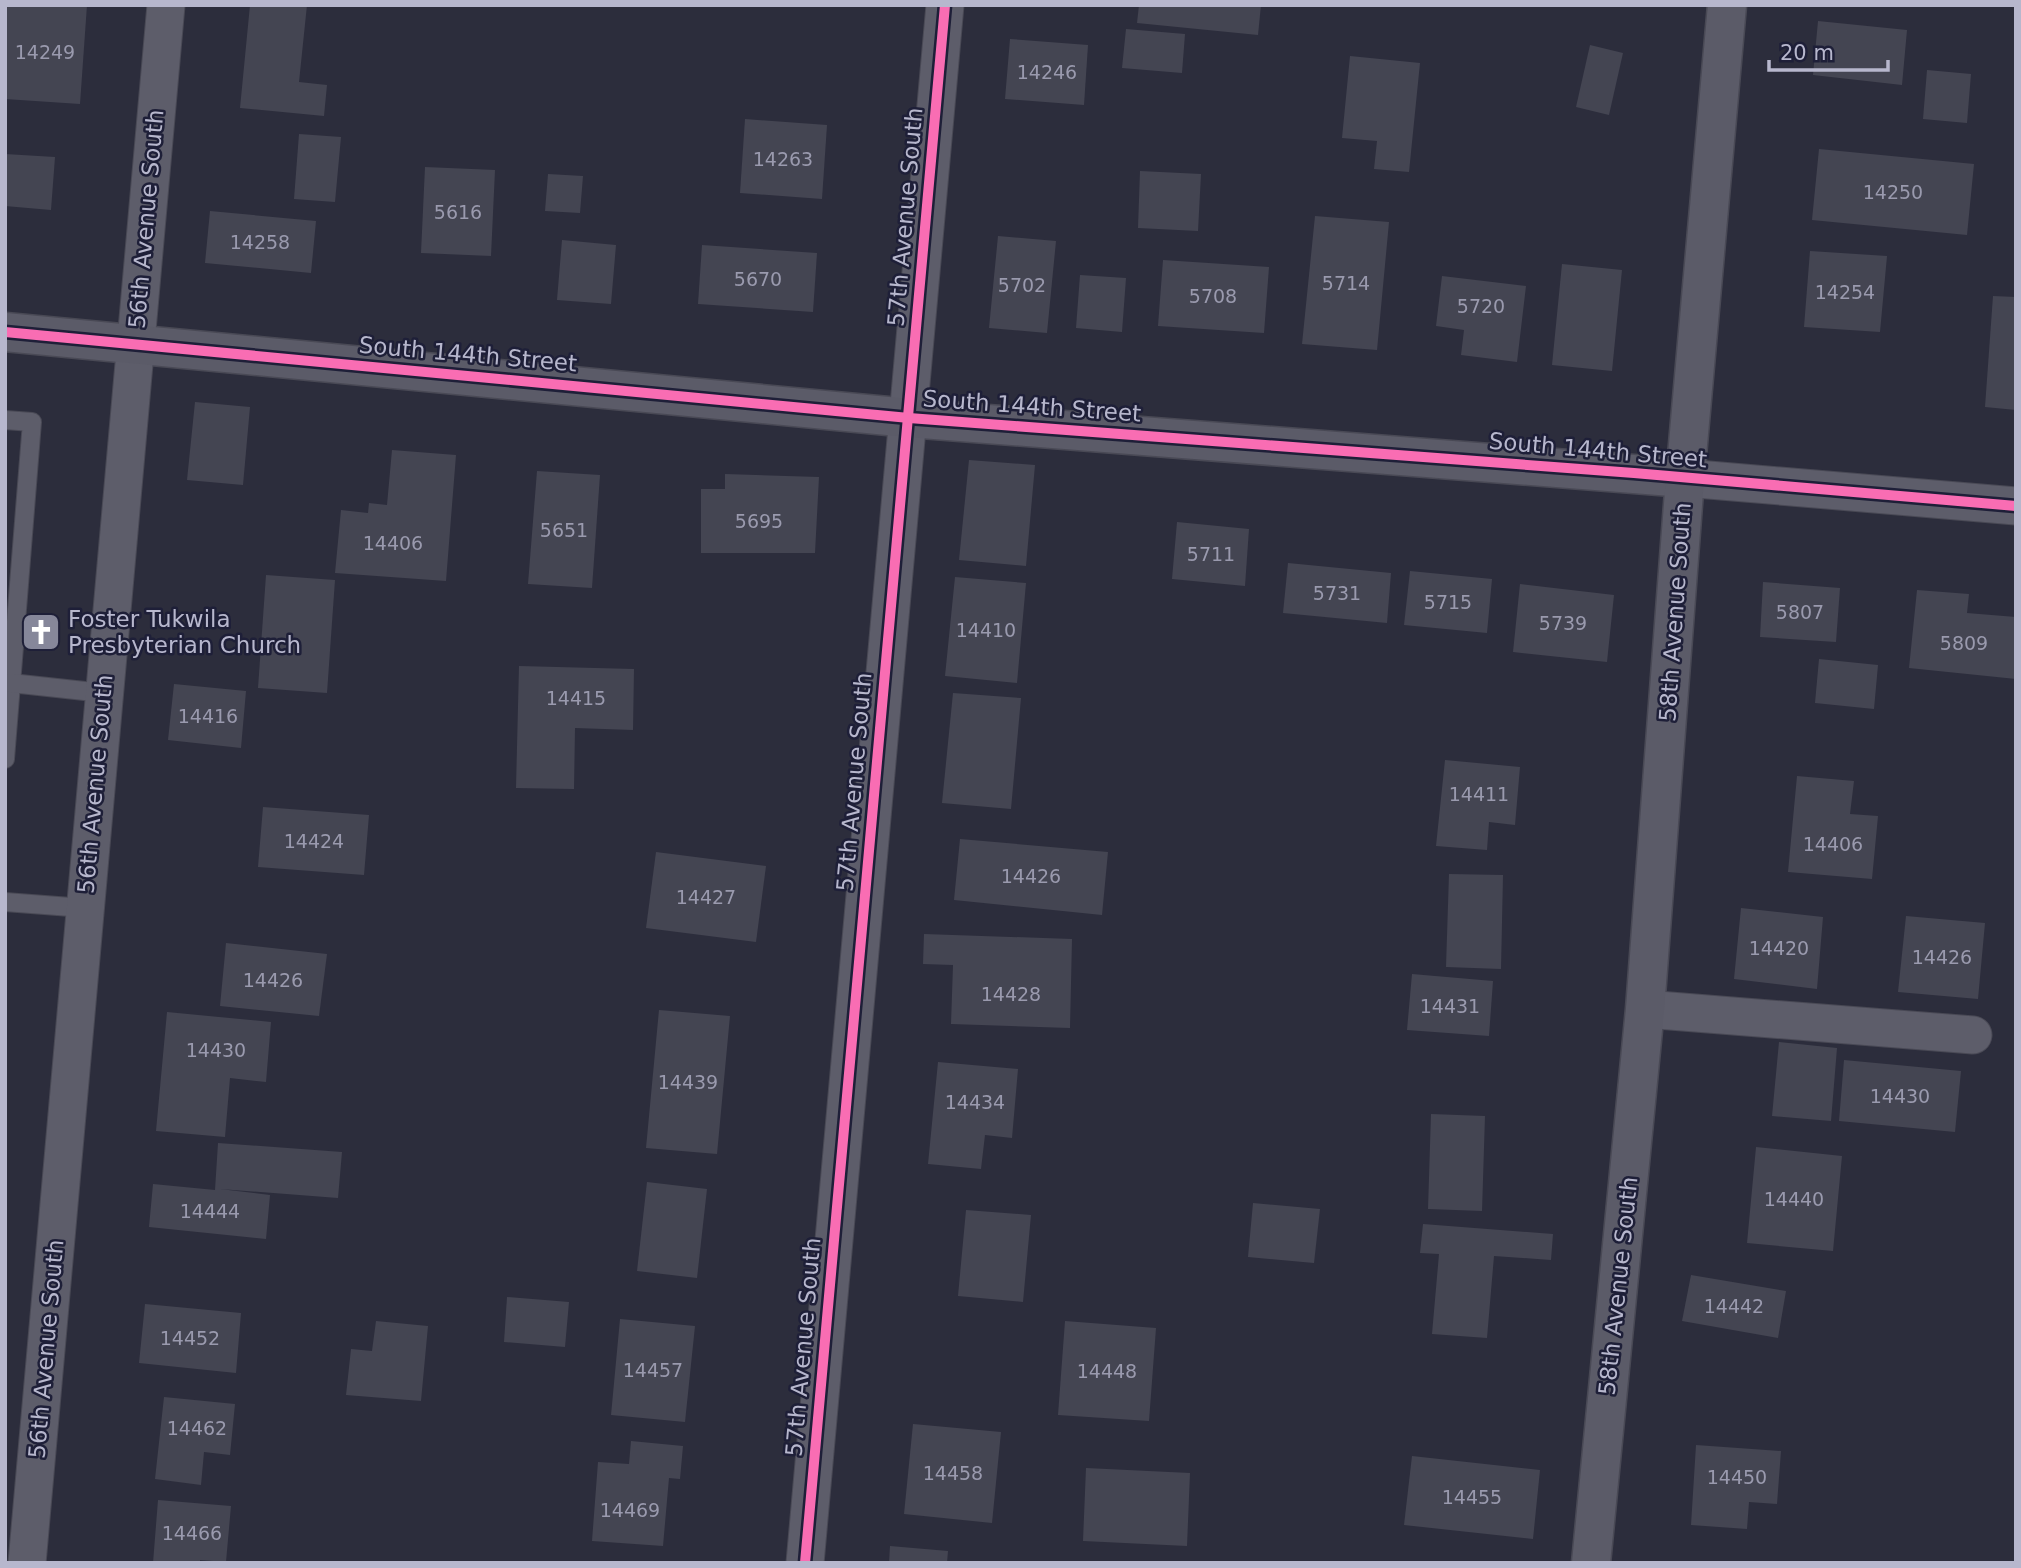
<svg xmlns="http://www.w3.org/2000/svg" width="2021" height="1568" font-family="'DejaVu Sans',sans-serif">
<rect width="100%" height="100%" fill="#2c2d3c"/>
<g fill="#444552">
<polygon points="5,5 87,5 80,104 5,99"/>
<polygon points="250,5 307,5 299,82 327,85 324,116 240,108"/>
<polygon points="1139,5 1261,5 1258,35 1137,23"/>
<polygon points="1818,21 1907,30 1902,85 1813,75"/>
<polygon points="1126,29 1185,34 1182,73 1122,68"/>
<polygon points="1010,39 1088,45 1084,105 1005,99"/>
<polygon points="1590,45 1623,53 1609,115 1576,107"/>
<polygon points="1350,56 1420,63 1409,172 1374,169 1377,141 1342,138"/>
<polygon points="1927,70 1971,74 1967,123 1923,119"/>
<polygon points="745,119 827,125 822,199 740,193"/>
<polygon points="299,134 341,137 335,202 294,199"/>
<polygon points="1819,149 1974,164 1967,235 1812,220"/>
<polygon points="5,154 55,157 51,210 5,206"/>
<polygon points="425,167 495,170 491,256 421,253"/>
<polygon points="1140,171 1201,174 1198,231 1138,228"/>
<polygon points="548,174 583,176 580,213 545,211"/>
<polygon points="210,211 316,221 311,273 205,263"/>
<polygon points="1315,216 1389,222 1377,350 1302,344"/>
<polygon points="998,236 1056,241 1047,333 989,328"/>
<polygon points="562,240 616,245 611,304 557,300"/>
<polygon points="702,245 817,253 813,312 698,304"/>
<polygon points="1810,251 1887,256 1880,332 1804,327"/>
<polygon points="1163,260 1269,267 1264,333 1158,326"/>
<polygon points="1562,264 1622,270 1612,371 1552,365"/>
<polygon points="1080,275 1126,278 1122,332 1076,328"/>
<polygon points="1442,276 1526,286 1517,362 1461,355 1464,330 1436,326"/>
<polygon points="1993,296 2016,297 2016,410 1985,407"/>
<polygon points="195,402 250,407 243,485 187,480"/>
<polygon points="392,450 456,455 446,581 335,573 341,510 368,513 369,503 387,505"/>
<polygon points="969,460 1035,465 1026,566 959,560"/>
<polygon points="537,471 600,475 592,588 528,584"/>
<polygon points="725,474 819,477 815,553 701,553 701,489 725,489"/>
<polygon points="1177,522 1249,529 1245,586 1172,579"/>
<polygon points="1288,563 1391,573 1387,623 1283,613"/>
<polygon points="1410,571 1492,579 1487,633 1404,625"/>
<polygon points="266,575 335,580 327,693 258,688"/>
<polygon points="955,577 1026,583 1017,683 945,676"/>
<polygon points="1763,582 1840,588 1836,642 1760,637"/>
<polygon points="1520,584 1614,595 1607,662 1513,652"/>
<polygon points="1917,590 1969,594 1967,613 2016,617 2016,679 1909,668"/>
<polygon points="1819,659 1878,665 1874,709 1815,703"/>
<polygon points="519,666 634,669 633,730 575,728 574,789 516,788"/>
<polygon points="174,684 246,691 241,748 168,740"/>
<polygon points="953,693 1021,698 1011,809 942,803"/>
<polygon points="1445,760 1520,767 1515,825 1489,822 1487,850 1436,846"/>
<polygon points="1797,776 1854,781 1850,814 1878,816 1872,879 1788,872"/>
<polygon points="263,807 369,815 364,875 258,867"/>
<polygon points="960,839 1108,852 1102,915 954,900"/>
<polygon points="656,852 766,866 756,942 646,928"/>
<polygon points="1449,874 1503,875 1501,969 1446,967"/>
<polygon points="1741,908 1823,917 1817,989 1734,979"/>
<polygon points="1906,916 1985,923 1978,999 1898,992"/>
<polygon points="924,934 1072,939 1070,1028 951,1024 953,965 923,964"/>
<polygon points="226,943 327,954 319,1016 220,1006"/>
<polygon points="1412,974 1493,981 1489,1036 1407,1030"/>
<polygon points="659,1010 730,1016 717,1154 646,1148"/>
<polygon points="167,1012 271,1022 266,1082 230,1078 225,1137 156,1131"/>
<polygon points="1779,1042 1837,1048 1831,1121 1772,1116"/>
<polygon points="1844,1060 1961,1071 1955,1132 1839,1121"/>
<polygon points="938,1062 1018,1069 1012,1138 985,1135 981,1169 928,1164"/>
<polygon points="1431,1114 1485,1116 1482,1211 1428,1209"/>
<polygon points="218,1143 342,1152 338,1198 220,1189 270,1195 266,1239 149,1227 153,1184 215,1190"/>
<polygon points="1756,1147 1842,1156 1833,1251 1747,1243"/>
<polygon points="647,1182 707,1189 697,1278 637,1271"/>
<polygon points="1253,1203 1320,1209 1314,1263 1248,1257"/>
<polygon points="966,1210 1031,1215 1023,1302 958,1296"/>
<polygon points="1423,1224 1553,1234 1551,1260 1494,1256 1487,1338 1432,1334 1439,1254 1420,1253"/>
<polygon points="1691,1275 1786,1291 1778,1338 1682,1321"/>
<polygon points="507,1297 569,1302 565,1347 504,1342"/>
<polygon points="145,1304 241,1313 236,1373 139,1363"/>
<polygon points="620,1319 695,1326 685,1422 611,1415"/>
<polygon points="376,1321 428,1326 421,1401 346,1395 351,1349 372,1351"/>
<polygon points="1065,1321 1156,1328 1149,1421 1058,1415"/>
<polygon points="164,1397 235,1404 230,1455 204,1452 201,1485 155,1479"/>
<polygon points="913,1424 1001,1432 992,1523 904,1514"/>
<polygon points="631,1441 683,1446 680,1479 669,1478 663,1546 592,1541 598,1462 629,1464"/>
<polygon points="1696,1445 1781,1451 1777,1504 1749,1502 1747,1529 1691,1525"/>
<polygon points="1412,1456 1540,1470 1533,1539 1404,1525"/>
<polygon points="1086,1468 1190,1473 1187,1546 1083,1541"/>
<polygon points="158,1500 231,1506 226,1562 200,1560 200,1563 153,1563"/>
<polygon points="890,1546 948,1551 947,1563 889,1563"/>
</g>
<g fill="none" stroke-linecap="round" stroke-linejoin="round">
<g stroke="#494955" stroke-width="20">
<g id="lane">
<polyline points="5,420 32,422 5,759"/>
<polyline points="11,683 103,693"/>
<polyline points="5,902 84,908"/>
</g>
</g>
<g stroke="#494955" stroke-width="39">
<g id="street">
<polyline points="1685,478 2016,506"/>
<polyline points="1645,1009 1973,1035"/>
<polyline points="27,1563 166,5"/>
<polyline points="805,1563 945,5"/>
</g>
</g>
<g stroke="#494955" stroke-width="41">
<g id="secondary">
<polyline points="5,332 909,418 1685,478"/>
<polyline points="1591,1563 1645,1009 1685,478 1727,5"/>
</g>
</g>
<use href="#lane" stroke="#5d5d6a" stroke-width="18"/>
<use href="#street" stroke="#5d5d6a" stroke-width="37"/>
<use href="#secondary" stroke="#5b5b68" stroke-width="38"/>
<g stroke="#1e1f38" stroke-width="15">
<g id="cycleway">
<polyline points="5,332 909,418 1634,473 2016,506"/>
<polyline points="805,1563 945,5"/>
</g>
</g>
<use href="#cycleway" stroke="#f96db3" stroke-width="10"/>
</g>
<defs>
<g id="church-square" transform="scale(2.0125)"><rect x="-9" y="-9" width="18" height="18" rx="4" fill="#86879a" stroke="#1e1f38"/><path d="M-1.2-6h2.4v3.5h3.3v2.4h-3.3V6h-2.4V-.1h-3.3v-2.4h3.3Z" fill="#fff"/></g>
</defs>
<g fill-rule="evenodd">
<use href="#church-square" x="41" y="632"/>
</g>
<g text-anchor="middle" stroke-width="5" stroke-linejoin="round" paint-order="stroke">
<g font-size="19" fill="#9a9aae">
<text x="45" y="59">14249</text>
<text x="1047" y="79">14246</text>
<text x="783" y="166">14263</text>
<text x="1893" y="199">14250</text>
<text x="458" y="219">5616</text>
<text x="260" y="249">14258</text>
<text x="758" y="286">5670</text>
<text x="1346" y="290">5714</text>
<text x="1022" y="292">5702</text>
<text x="1845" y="299">14254</text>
<text x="1213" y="303">5708</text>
<text x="1481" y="313">5720</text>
<text x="759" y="528">5695</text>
<text x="564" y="537">5651</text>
<text x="393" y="550">14406</text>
<text x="1211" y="561">5711</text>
<text x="1337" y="600">5731</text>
<text x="1448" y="609">5715</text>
<text x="1800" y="619">5807</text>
<text x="1563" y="630">5739</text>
<text x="986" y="637">14410</text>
<text x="1964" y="650">5809</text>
<text x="576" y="705">14415</text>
<text x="208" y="723">14416</text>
<text x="1479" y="801">14411</text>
<text x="314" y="848">14424</text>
<text x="1833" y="851">14406</text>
<text x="1031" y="883">14426</text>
<text x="706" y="904">14427</text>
<text x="1779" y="955">14420</text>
<text x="1942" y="964">14426</text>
<text x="273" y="987">14426</text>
<text x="1011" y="1001">14428</text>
<text x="1450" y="1013">14431</text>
<text x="216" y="1057">14430</text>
<text x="688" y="1089">14439</text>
<text x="1900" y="1103">14430</text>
<text x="975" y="1109">14434</text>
<text x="1794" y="1206">14440</text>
<text x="210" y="1218">14444</text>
<text x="1734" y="1313">14442</text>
<text x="190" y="1345">14452</text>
<text x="653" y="1377">14457</text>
<text x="1107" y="1378">14448</text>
<text x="197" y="1435">14462</text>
<text x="953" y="1480">14458</text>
<text x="1737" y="1484">14450</text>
<text x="1472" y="1504">14455</text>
<text x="630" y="1517">14469</text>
<text x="192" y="1540">14466</text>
</g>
<g font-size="23" fill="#b7b7cd" stroke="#1e1f38">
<text transform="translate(905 217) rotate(-85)" y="8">57th Avenue South</text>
<text transform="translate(146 219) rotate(-85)" y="8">56th Avenue South</text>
<text transform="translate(468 354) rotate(5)" y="8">South 144th Street</text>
<text transform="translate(1032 406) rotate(4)" y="8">South 144th Street</text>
<text transform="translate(1598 450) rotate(5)" y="8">South 144th Street</text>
<text transform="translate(1675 612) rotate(-86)" y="8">58th Avenue South</text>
<text transform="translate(854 782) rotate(-85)" y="8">57th Avenue South</text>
<text transform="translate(95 784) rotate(-85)" y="8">56th Avenue South</text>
<text transform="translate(1618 1286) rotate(-84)" y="8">58th Avenue South</text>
<text transform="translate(803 1347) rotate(-85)" y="8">57th Avenue South</text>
<text transform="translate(46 1349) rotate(-85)" y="8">56th Avenue South</text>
</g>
<g font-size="23" fill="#b7b7cd" stroke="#1e1f38" text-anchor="start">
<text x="68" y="627">Foster Tukwila<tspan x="68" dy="26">Presbyterian Church</tspan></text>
</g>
</g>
<rect width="2021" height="1568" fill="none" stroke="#b7b7cd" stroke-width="14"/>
<path d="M1769 60v10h119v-10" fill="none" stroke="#b7b7cd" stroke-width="3.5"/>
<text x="1780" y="60" font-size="21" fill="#b7b7cd" stroke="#1e1f38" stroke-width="5" paint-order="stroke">20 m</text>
</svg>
